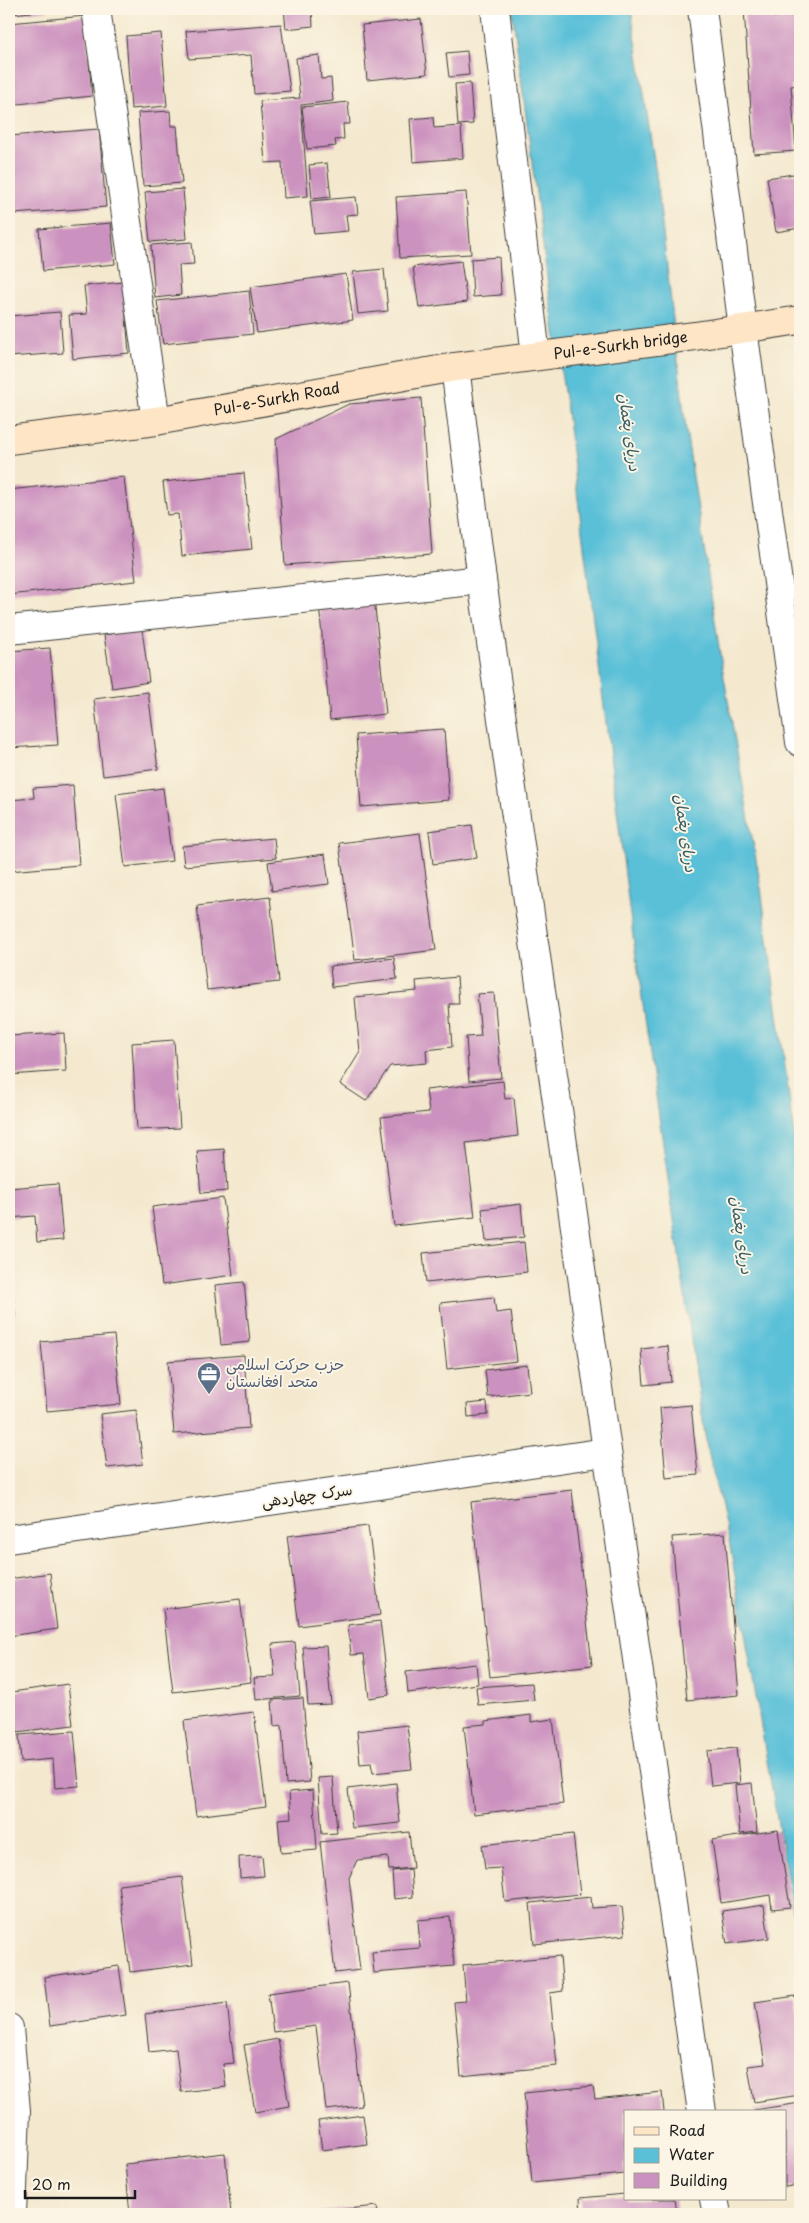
<svg xmlns="http://www.w3.org/2000/svg" width="809" height="2223" font-family="'Playpen Sans','Playpen Sans Arabic',sans-serif">
<rect width="100%" height="100%" fill="#fcf5e5"/>
<filter id="ink" filterUnits="userSpaceOnUse"><feTurbulence type="fractalNoise" baseFrequency=".02" numOctaves="2"/><feDisplacementMap in="SourceGraphic" scale="10" xChannelSelector="R" yChannelSelector="G"/><feConvolveMatrix kernelMatrix="1 2 1 2 8 2 1 2 1" color-interpolation-filters="sRGB"/></filter>
<filter id="wash" filterUnits="userSpaceOnUse"><feTurbulence type="fractalNoise" baseFrequency=".0096" numOctaves="4" result="noise"/><feDisplacementMap in="SourceGraphic" scale="20" xChannelSelector="R" yChannelSelector="G"/><feGaussianBlur stdDeviation="1.12" result="paint"/><feColorMatrix in="noise" values="0 0 0 0 0 0 0 0 0 0 0 0 0 0 0 0 0 1.4 0 .05"/><feComposite in="paint" operator="in"/></filter>
<g filter="url(#wash)">
<rect width="100%" height="100%" fill="#f4e9cf"/>
<polygon fill="#5ac0d8" stroke="#3b6e7a" points="512,9 631,9 656,173 686,430 721,660 761,888 800,1178 800,1937 794,1917 729,1541 706,1442 630,915 567,411 550,300"/>
<g id="blocks">
<g fill="#cc92bf">
<polygon points="12,9 48,9 49,10 13,14"/>
<polygon points="284,9 312,9 313,26 286,29"/>
<polygon points="744,9 772,9 773,17 800,15 800,48 798,48 800,85 791,86 796,151 754,154"/>
<polygon points="85,16 92,96 9,105 9,23"/>
<polygon points="421,19 427,74 367,80 362,25"/>
<polygon points="281,24 290,91 254,94 251,55 189,59 186,31"/>
<polygon points="161,33 167,106 131,109 126,36"/>
<polygon points="467,51 469,75 449,77 446,53"/>
<polygon points="319,55 321,79 331,78 333,101 301,105 308,196 284,198 282,162 265,163 260,101 300,98 296,58"/>
<polygon points="470,83 473,124 458,125 455,84"/>
<polygon points="348,102 350,124 343,124 344,139 335,140 336,146 307,149 302,107"/>
<polygon points="170,111 171,126 177,126 182,183 143,186 138,113"/>
<polygon points="433,117 434,128 461,126 463,158 413,162 410,119"/>
<polygon points="99,129 106,207 13,214 9,136"/>
<polygon points="327,163 331,197 312,199 309,165"/>
<polygon points="800,173 800,228 776,232 767,178"/>
<polygon points="183,189 187,239 150,242 145,192"/>
<polygon points="466,192 471,254 400,258 396,197"/>
<polygon points="356,197 358,214 346,215 348,231 314,234 310,201"/>
<polygon points="111,223 115,264 43,271 39,229"/>
<polygon points="192,242 194,264 179,265 181,295 155,298 151,245"/>
<polygon points="499,257 501,295 473,297 471,259"/>
<polygon points="461,261 467,302 419,308 413,267"/>
<polygon points="384,269 388,311 358,314 353,272"/>
<polygon points="346,274 353,320 257,333 250,287"/>
<polygon points="123,282 129,353 73,359 69,315 87,314 84,286"/>
<polygon points="249,291 253,334 163,344 157,301"/>
<polygon points="60,312 63,353 9,357 9,316"/>
<polygon points="421,398 432,554 285,565 276,439 349,404"/>
<polygon points="244,473 252,549 182,556 178,514 167,515 163,482"/>
<polygon points="124,477 136,581 9,595 9,490"/>
<polygon points="374,598 386,714 330,720 319,604"/>
<polygon points="142,629 149,682 112,688 104,635"/>
<polygon points="50,648 58,745 9,748 9,651"/>
<polygon points="148,692 158,769 103,776 94,699"/>
<polygon points="444,729 449,800 361,807 356,735"/>
<polygon points="73,785 79,865 9,871 9,800 34,798 33,788"/>
<polygon points="163,788 172,861 125,867 116,794"/>
<polygon points="472,825 477,858 433,864 429,831"/>
<polygon points="420,833 436,950 355,960 339,843"/>
<polygon points="274,838 276,858 184,866 182,846"/>
<polygon points="325,854 329,884 272,891 268,862"/>
<polygon points="270,897 279,982 207,990 197,906"/>
<polygon points="394,958 397,979 332,987 330,966"/>
<polygon points="457,977 459,1004 449,1004 452,1047 426,1050 427,1063 390,1066 366,1101 340,1084 360,1052 355,997 417,991 416,981"/>
<polygon points="494,993 501,1078 469,1081 466,1037 481,1036 477,994"/>
<polygon points="64,1033 66,1071 9,1075 9,1036"/>
<polygon points="174,1040 180,1128 137,1130 132,1043"/>
<polygon points="503,1081 505,1099 514,1098 518,1136 466,1143 475,1217 394,1226 381,1117 429,1112 426,1090"/>
<polygon points="224,1149 227,1191 201,1193 197,1151"/>
<polygon points="58,1184 63,1240 37,1242 35,1216 9,1218 9,1188"/>
<polygon points="223,1198 233,1275 162,1285 152,1207"/>
<polygon points="521,1204 524,1237 486,1241 482,1209"/>
<polygon points="524,1242 527,1272 426,1283 423,1253"/>
<polygon points="244,1282 250,1342 221,1345 215,1285"/>
<polygon points="9,1292 13,1292 15,1316 9,1317"/>
<polygon points="494,1297 496,1313 511,1311 517,1361 447,1369 440,1303"/>
<polygon points="114,1335 121,1404 47,1411 41,1342"/>
<polygon points="668,1346 671,1382 644,1385 641,1349"/>
<polygon points="244,1355 249,1428 174,1434 168,1361"/>
<polygon points="527,1365 530,1392 488,1397 485,1370"/>
<polygon points="487,1402 488,1415 468,1417 467,1404"/>
<polygon points="691,1405 698,1475 666,1478 660,1408"/>
<polygon points="136,1410 143,1464 107,1468 100,1414"/>
<polygon points="572,1490 592,1665 490,1677 471,1502"/>
<polygon points="368,1526 380,1615 299,1626 287,1536"/>
<polygon points="725,1533 739,1695 687,1700 672,1537"/>
<polygon points="50,1573 57,1629 9,1636 9,1579"/>
<polygon points="240,1599 251,1682 173,1692 163,1609"/>
<polygon points="380,1621 389,1695 369,1698 364,1654 351,1655 348,1625"/>
<polygon points="295,1642 300,1696 256,1700 254,1678 275,1677 272,1644"/>
<polygon points="326,1646 331,1704 308,1705 303,1647"/>
<polygon points="476,1664 478,1684 408,1693 406,1672"/>
<polygon points="532,1683 534,1700 478,1705 476,1687"/>
<polygon points="68,1684 73,1725 17,1732 12,1692"/>
<polygon points="303,1698 310,1782 286,1784 282,1725 274,1726 272,1700"/>
<polygon points="254,1712 266,1807 196,1816 184,1721"/>
<polygon points="531,1715 531,1722 553,1719 563,1804 474,1814 464,1726 486,1724 486,1721"/>
<polygon points="407,1725 412,1769 373,1773 371,1763 360,1764 357,1731"/>
<polygon points="74,1731 79,1786 55,1788 53,1759 21,1762 19,1735"/>
<polygon points="736,1748 740,1783 711,1786 707,1751"/>
<polygon points="333,1777 337,1833 322,1834 318,1778"/>
<polygon points="396,1783 400,1823 352,1828 348,1789"/>
<polygon points="752,1783 757,1832 740,1834 735,1785"/>
<polygon points="313,1790 317,1850 281,1853 278,1819 291,1818 289,1792"/>
<polygon points="778,1830 790,1907 772,1909 770,1895 721,1903 712,1840"/>
<polygon points="409,1832 413,1868 389,1870 388,1857 357,1860 349,1878 360,1970 335,1973 320,1842"/>
<polygon points="573,1834 580,1894 505,1902 501,1868 485,1869 482,1845"/>
<polygon points="262,1856 264,1876 240,1878 239,1857"/>
<polygon points="411,1869 413,1897 394,1899 392,1871"/>
<polygon points="182,1877 193,1964 130,1972 119,1885"/>
<polygon points="591,1897 592,1908 622,1906 625,1935 534,1944 530,1903"/>
<polygon points="764,1905 769,1938 727,1944 722,1911"/>
<polygon points="450,1917 454,1966 374,1973 372,1952 420,1948 418,1920"/>
<polygon points="560,1956 563,1991 550,1993 557,2066 461,2076 454,2002 466,2001 463,1965"/>
<polygon points="119,1966 126,2015 50,2026 44,1977"/>
<polygon points="348,1983 362,2106 326,2110 316,2026 273,2032 268,1993"/>
<polygon points="796,1996 800,2028 800,2095 754,2102 748,2066 765,2064 755,2002"/>
<polygon points="227,2003 234,2063 223,2064 226,2087 181,2092 176,2049 149,2052 145,2014"/>
<polygon points="278,2039 289,2106 255,2112 244,2045"/>
<polygon points="593,2086 595,2099 662,2092 664,2112 625,2112 625,2174 532,2183 524,2093"/>
<polygon points="800,2103 800,2185 785,2187 785,2112 754,2112 754,2110"/>
<polygon points="363,2115 367,2144 322,2150 318,2121"/>
<polygon points="225,2153 231,2214 130,2214 125,2164"/>
<polygon points="625,2194 625,2199 675,2199 677,2214 581,2214 580,2198"/>
<polygon points="377,2206 378,2214 307,2214 307,2213"/>
</g>
</g>
</g>
<g filter="url(#ink)">
<use href="#blocks" fill-opacity="0" stroke="#3c3b37" stroke-width="1"/>
<g fill="none" stroke-linecap="round" stroke-linejoin="round">
<g stroke="#3c3b37" stroke-width="30">
<g id="street">
<polyline points="96,9 156,421"/>
<polyline points="495,9 536,356"/>
<polyline points="702,9 743,329 800,742"/>
<polyline points="455,367 482,580 702,2112"/>
<polyline points="9,630 482,580"/>
<polyline points="9,1539 606,1452"/>
<polyline points="9,2028 16,2111 12,2214"/>
<polyline points="714,2199 717,2214"/>
</g>
</g>
<g stroke="#3c3b37" stroke-width="30">
<g id="secondary">
<path id="s1" d="M9 440 156 421 455 367 695 336 800 320"/>
</g>
</g>
<use href="#street" stroke="#fff" stroke-width="28"/>
<use href="#secondary" stroke="#fde5c5" stroke-width="28"/>
</g>
</g>
<defs>
<g id="office-pin" transform="scale(1.25)"><path d="M0 17L-7.5 6A9.5 9.5 0 1 1 7.5 6Z" fill="#5c6f8a" stroke="#fcf5e5"/><path d="M-6-3h4V-5.5h4V-3h4V5H-6ZM-1-4.5V-3h2v-1.5ZM-6 0V1H6V0Z" fill="#fff"/></g>
</defs>
<g fill-rule="evenodd">
<use href="#office-pin" x="209" y="1374"/>
</g>
<g text-anchor="middle" stroke-width="4" stroke-linejoin="round" paint-order="stroke">
<g font-size="15" fill="#1c1c1c" stroke="#fcf5e5">
<text dy="5" stroke="none"><textPath href="#s1" startOffset="619">Pul-e-Surkh bridge</textPath></text>
<text dy="5" stroke="none"><textPath href="#s1" startOffset="271">Pul-e-Surkh Road</textPath></text>
<text transform="translate(307 1496) rotate(-8)" y="5">سرک چهاردهی</text>
</g>
<g font-size="15" fill="#4e5e75" stroke="#fcf5e5" text-anchor="start">
<text x="226" y="1370">حزب حرکت اسلامی<tspan x="226" dy="17">متحد افغانستان</tspan></text>
</g>
<g font-size="16" font-style="italic" fill="#355e67" stroke="#fcf5e5">
<text transform="translate(630 432) rotate(82)" y="6">دریای پغمان</text>
<text transform="translate(686 833) rotate(82)" y="6">دریای پغمان</text>
<text transform="translate(742 1235) rotate(82)" y="6">دریای پغمان</text>
</g>
</g>
<rect width="809" height="2223" fill="none" stroke="#fcf5e5" stroke-width="30"/>
<rect x="624" y="2110" width="162" height="90" fill="#fcf5e5" stroke="#a29e95"/>
<rect x="634" y="2127" width="25" height="8" fill="#fde5c5" stroke="#a29e95"/>
<text x="669" y="2136" font-size="15" fill="#1c1c1c">Road</text>
<rect x="634" y="2148" width="25" height="15" fill="#5ac0d8" stroke="#a29e95"/>
<text x="669" y="2160" font-size="15" fill="#1c1c1c">Water</text>
<rect x="634" y="2173" width="25" height="15" fill="#cc92bf" stroke="#a29e95"/>
<text x="669" y="2186" font-size="15" fill="#1c1c1c">Building</text>
<path d="M25 2190v8h110v-8" fill="none" stroke="#1c1c1c" stroke-width="2.5"/>
<text x="32" y="2190" font-size="15" fill="#1c1c1c" stroke="#fcf5e5" stroke-width="4" paint-order="stroke">20 m</text>
</svg>
